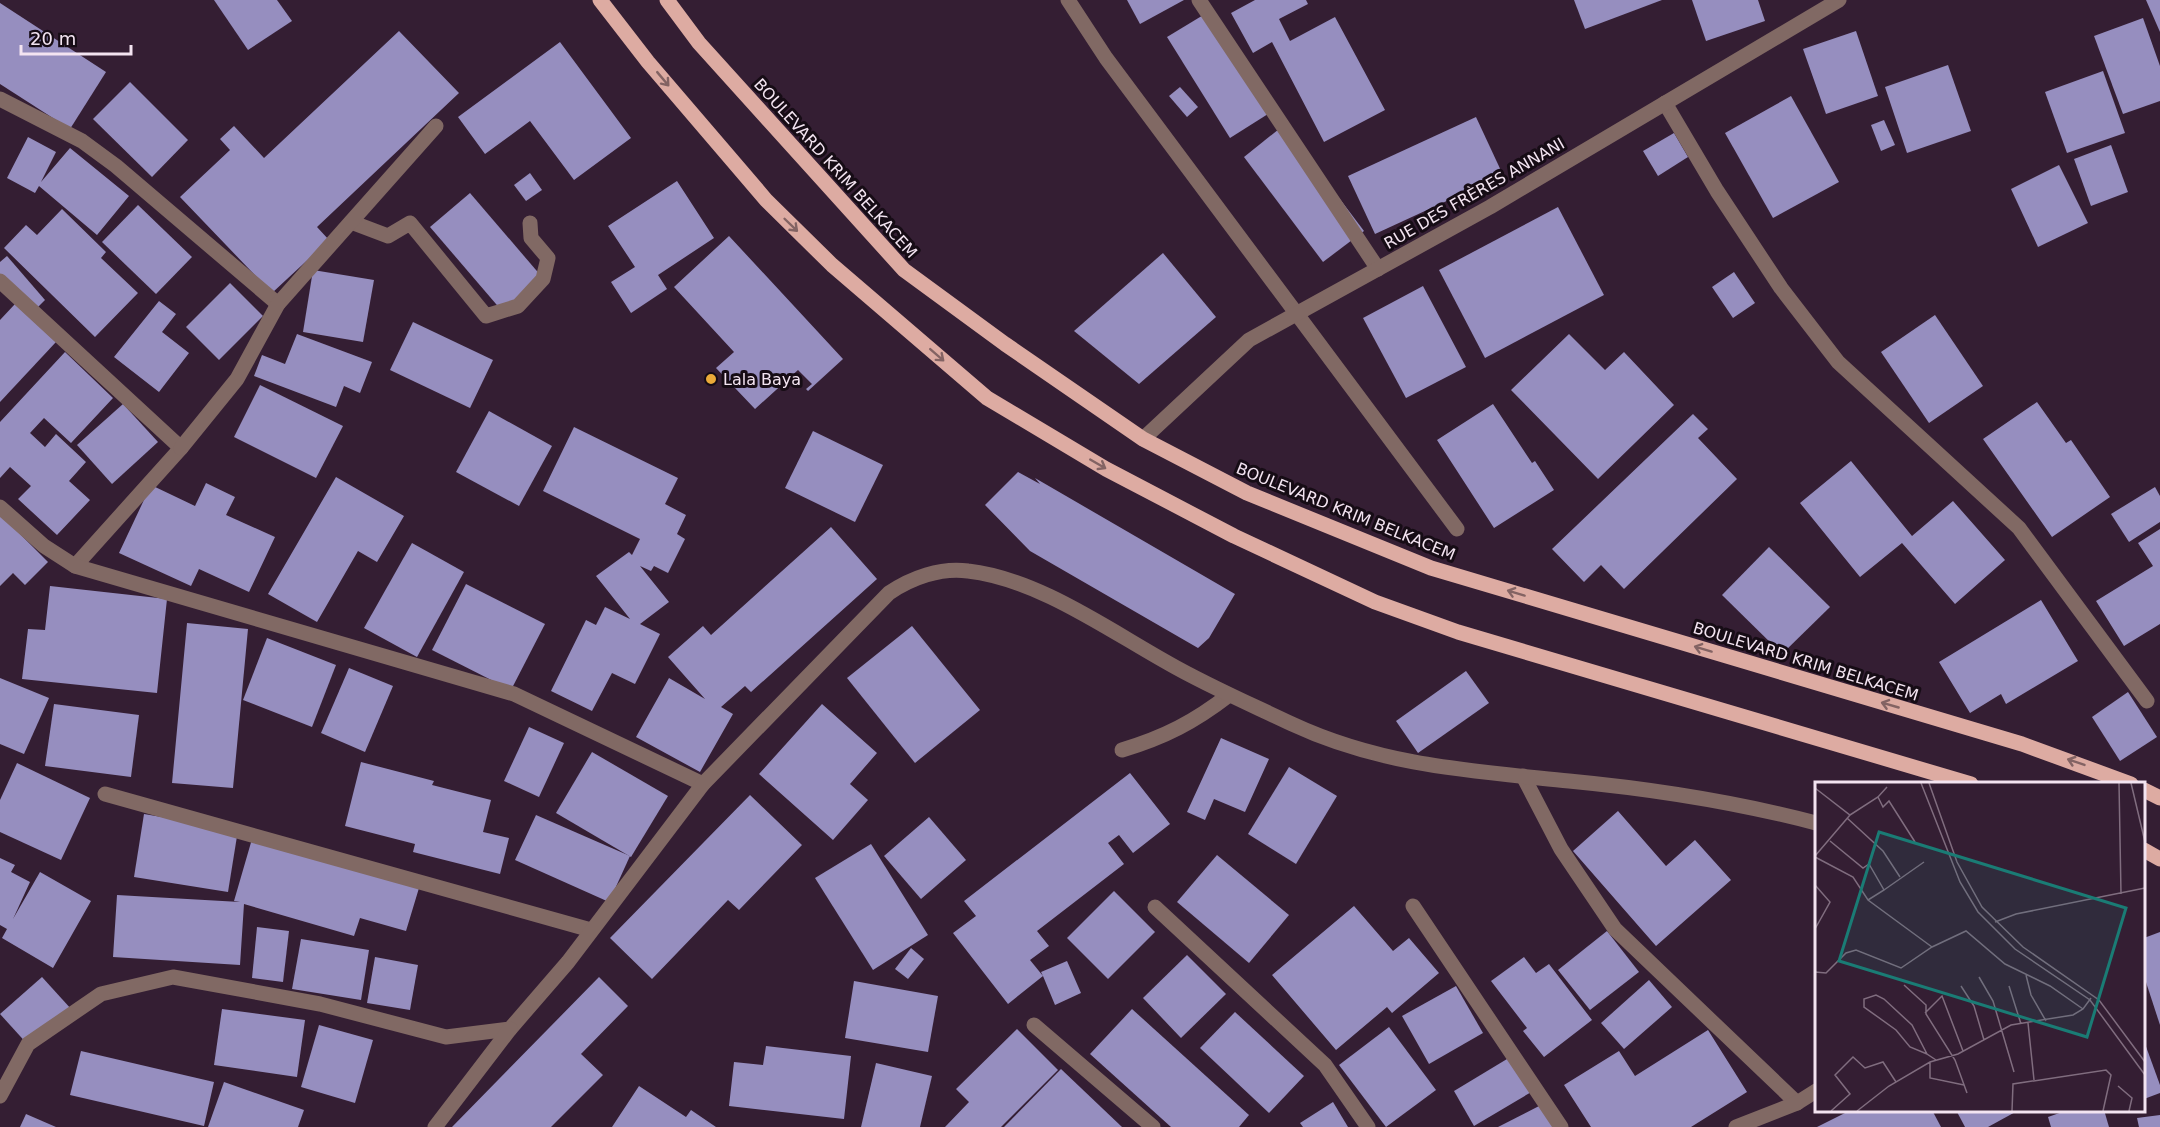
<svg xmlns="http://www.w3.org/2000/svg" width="2160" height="1127" font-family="'DejaVu Sans',sans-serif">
<rect width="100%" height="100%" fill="#341e33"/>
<g fill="#968ebf">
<polygon points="214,0 277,0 292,21 248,50"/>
<polygon points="1127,0 1184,0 1140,24"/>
<polygon points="1255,0 1306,0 1308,4 1279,19 1290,41 1335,17 1385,110 1324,142 1272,42 1253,53 1231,13"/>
<polygon points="1574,0 1662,0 1585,29"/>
<polygon points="1692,0 1758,0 1765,21 1706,41"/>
<polygon points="2146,0 2160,0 2160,32"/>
<polygon points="0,3 106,72 70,129 0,84"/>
<polygon points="1205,14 1268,114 1230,138 1167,37"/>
<polygon points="2143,18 2160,66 2160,101 2123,114 2094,36"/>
<polygon points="399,31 459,93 317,227 329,240 272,293 180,197 230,150 220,139 234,126 264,158"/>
<polygon points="1856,31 1878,96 1826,114 1803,49"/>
<polygon points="560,42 631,138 574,180 530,121 485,154 458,117"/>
<polygon points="1948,65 1971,131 1907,153 1885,87"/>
<polygon points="2103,71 2125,133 2067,153 2045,92"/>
<polygon points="130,82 188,140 152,177 93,119"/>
<polygon points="1180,87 1198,107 1187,117 1169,96"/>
<polygon points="1791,96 1839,182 1773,218 1725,133"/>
<polygon points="1476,117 1503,175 1375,234 1348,176"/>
<polygon points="1884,120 1895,145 1881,151 1871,125"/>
<polygon points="1284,125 1364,231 1323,262 1244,157"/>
<polygon points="1674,133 1688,157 1658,176 1643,151"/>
<polygon points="28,137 56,152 41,182 70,148 129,196 97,235 39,186 35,193 7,178"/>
<polygon points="2111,145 2128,192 2091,206 2074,159"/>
<polygon points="2059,165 2088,223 2038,247 2011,189"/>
<polygon points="530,173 542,190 526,201 514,185"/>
<polygon points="677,181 714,238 658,275 667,289 631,313 611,282 635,267 608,226"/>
<polygon points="470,193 542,277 502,311 430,227"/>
<polygon points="138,205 192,257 156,294 102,242"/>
<polygon points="1558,207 1604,295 1485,358 1439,270"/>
<polygon points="62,209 106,252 101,258 138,293 95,337 4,248 26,225 37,235"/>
<polygon points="729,236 843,359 808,391 806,389 812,384 798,370 755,409 716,368 734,352 674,287"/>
<polygon points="1163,253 1216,317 1139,384 1074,331"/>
<polygon points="7,256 45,300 37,308 0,274 0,262"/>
<polygon points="313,270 374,280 363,342 303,332"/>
<polygon points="1734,272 1755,303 1733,318 1712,287"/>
<polygon points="230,283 263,316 219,360 186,327"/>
<polygon points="1423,286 1466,367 1406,398 1363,318"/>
<polygon points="159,301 176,314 162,332 189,353 159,392 114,357"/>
<polygon points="15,304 56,342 0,402 0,320"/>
<polygon points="1935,315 1983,386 1929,423 1881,352"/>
<polygon points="413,322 493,360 470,408 390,370"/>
<polygon points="297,334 372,362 360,393 344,386 336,407 254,376 262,355 285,364"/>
<polygon points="1569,334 1605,370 1624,352 1674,405 1598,479 1511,390"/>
<polygon points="65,352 113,398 71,443 44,418 30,433 45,447 56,434 86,462 69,481 90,500 57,535 18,499 31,486 10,467 0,478 0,422"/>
<polygon points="260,385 343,426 316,478 234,437"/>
<polygon points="2037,402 2066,443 2071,440 2110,497 2052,537 1983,439"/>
<polygon points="123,404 158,442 112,484 77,445"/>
<polygon points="1493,404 1532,463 1535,461 1554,490 1494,528 1437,440"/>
<polygon points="489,411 552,446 519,506 456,472"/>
<polygon points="1693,414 1708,429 1698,438 1737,479 1624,589 1601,565 1584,582 1552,549"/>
<polygon points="574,427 678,478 665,504 686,515 677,534 685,539 668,573 654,566 651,571 640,566 669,602 640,624 660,634 635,684 612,673 592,711 551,691 586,620 596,625 605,607 630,619 596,576 629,552 632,555 640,539 543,491"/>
<polygon points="813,431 883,465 855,522 785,488"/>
<polygon points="1851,461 1912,536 1953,501 2005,560 1955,604 1902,543 1860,577 1800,503"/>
<polygon points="1018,472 1040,484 1035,478 1235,594 1209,638 1198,648 1030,551 985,505"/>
<polygon points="336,477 404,516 377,562 358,551 317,622 268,594"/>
<polygon points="206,483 235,497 226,515 275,537 249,592 199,569 191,586 119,553 151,485 195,506"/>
<polygon points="2155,487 2160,496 2160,522 2129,542 2111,514"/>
<polygon points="0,514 48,562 25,585 13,573 0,586"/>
<polygon points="831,527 877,579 751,692 745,686 721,707 733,714 700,772 636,737 669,678 705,699 668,657 703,626 711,635"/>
<polygon points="2160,529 2160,624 2124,646 2096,601 2153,566 2138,543"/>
<polygon points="412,543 464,572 417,657 364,628"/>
<polygon points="1769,547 1830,607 1782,654 1722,595"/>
<polygon points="466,584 545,624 511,690 432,650"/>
<polygon points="50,586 167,599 157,693 22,679 28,629 45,630"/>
<polygon points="2041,600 2078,661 2006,704 2001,694 1970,713 1939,662"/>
<polygon points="187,623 248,629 233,788 172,783"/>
<polygon points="912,626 980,710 915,763 847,678"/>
<polygon points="267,638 336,665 312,727 243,700"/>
<polygon points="349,668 393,686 365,752 321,733"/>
<polygon points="1466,671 1489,703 1418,753 1396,721"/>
<polygon points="0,678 49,698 24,754 0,744"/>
<polygon points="2128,692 2157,737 2120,761 2092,717"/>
<polygon points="54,704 139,715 131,777 45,766"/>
<polygon points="822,704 877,753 850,784 868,800 833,840 759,774"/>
<polygon points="529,727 564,743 539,797 504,781"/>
<polygon points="1221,738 1269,759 1245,812 1214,799 1205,820 1187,812"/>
<polygon points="592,752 668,796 631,857 556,813"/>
<polygon points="361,762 434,781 432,785 491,800 483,832 509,838 500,874 413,852 415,844 345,826"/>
<polygon points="17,763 90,798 61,860 0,832 0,800"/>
<polygon points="1289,767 1337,796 1296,864 1248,834"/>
<polygon points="1130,773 1170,824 1133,853 1119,835 1108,843 1124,864 1037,931 1049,946 1030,960 1043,976 1041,972 1067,961 1081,993 1055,1005 1043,976 1008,1004 953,933 976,916 964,901"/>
<polygon points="750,795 802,845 739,910 728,900 652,979 610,938"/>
<polygon points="1618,811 1666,866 1695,840 1731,880 1656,946 1573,851"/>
<polygon points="144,814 238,830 228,892 134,877"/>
<polygon points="536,815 630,856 609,902 515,860"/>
<polygon points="929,817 966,860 921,899 884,856"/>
<polygon points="252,839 419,888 406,931 360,918 354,936 244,904 240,965 113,957 117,895 240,902 234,901"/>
<polygon points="871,844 928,935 873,970 815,878"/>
<polygon points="1217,855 1289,915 1249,963 1177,902"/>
<polygon points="0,858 15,865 11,872 30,882 13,919 40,872 91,901 53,968 2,938 7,929 0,925"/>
<polygon points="1114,891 1155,932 1108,979 1067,938"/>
<polygon points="1354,906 1393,951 1409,938 1439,973 1392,1013 1387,1007 1336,1050 1272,975"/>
<polygon points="257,927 289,931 283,982 252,978"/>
<polygon points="1607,931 1639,972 1590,1010 1558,970"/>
<polygon points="2160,932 2160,1025 2144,976 2144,938"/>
<polygon points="301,939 369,950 361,1000 292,989"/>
<polygon points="911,948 924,959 908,979 895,969"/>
<polygon points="1187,955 1226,994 1181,1038 1143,998"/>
<polygon points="375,957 418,965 410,1010 367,1003"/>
<polygon points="1524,957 1536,973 1549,964 1592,1020 1544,1057 1523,1031 1527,1028 1491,981"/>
<polygon points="42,977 72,1010 30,1047 0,1014"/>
<polygon points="599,977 628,1006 581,1054 603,1075 551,1127 452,1127"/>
<polygon points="1649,980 1672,1007 1624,1049 1601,1023"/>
<polygon points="854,981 938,996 928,1052 845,1038"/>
<polygon points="1456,986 1483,1033 1429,1064 1402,1016"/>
<polygon points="222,1009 305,1020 297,1077 214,1065"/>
<polygon points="1132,1009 1249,1115 1239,1127 1171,1127 1090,1054"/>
<polygon points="1235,1012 1304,1076 1269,1113 1200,1048"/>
<polygon points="319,1025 373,1040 355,1103 301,1087"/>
<polygon points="1389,1027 1436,1090 1386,1127 1339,1065"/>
<polygon points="1017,1029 1058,1070 1001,1127 945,1127 969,1102 956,1089"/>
<polygon points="1708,1030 1747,1092 1691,1127 1591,1127 1564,1085 1619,1051 1635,1076"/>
<polygon points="2144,1041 2160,1085 2160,1093 2144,1099"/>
<polygon points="766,1046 851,1056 844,1119 729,1106 734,1062 763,1065"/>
<polygon points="81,1051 214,1082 204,1126 70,1095"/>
<polygon points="1512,1056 1533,1091 1474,1126 1454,1091"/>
<polygon points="876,1063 932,1076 920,1127 861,1127"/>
<polygon points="1061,1069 1122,1127 1004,1127"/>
<polygon points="224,1082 304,1110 298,1127 208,1127"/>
<polygon points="639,1086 686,1117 691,1110 716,1127 612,1127"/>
<polygon points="1333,1102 1348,1127 1303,1127 1300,1123"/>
<polygon points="1543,1104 1554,1127 1498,1127"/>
<polygon points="1851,1110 1932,1110 1941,1127 1817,1127"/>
<polygon points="1956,1110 2019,1110 1988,1127 1965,1127"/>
<polygon points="2068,1110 2104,1110 2109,1127 2051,1127 2048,1117"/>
<polygon points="26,1114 56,1127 20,1127"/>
<polygon points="2160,1115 2160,1127 2139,1127 2137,1118"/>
</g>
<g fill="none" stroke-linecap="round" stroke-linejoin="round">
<g stroke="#816964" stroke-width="15">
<polyline points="1068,0 1106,58 1457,529"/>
<polyline points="1199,0 1378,269"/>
<polyline points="0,99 82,141 116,166 278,304"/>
<polyline points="1665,103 1717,191 1781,288 1838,362 2019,528 2147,701"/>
<polyline points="351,222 388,236 410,223 486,316 518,306 543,279 548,258 531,238 530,223"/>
<polyline points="0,281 181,448 75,566"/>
<polyline points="1143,439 1249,340 1490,207 1839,0"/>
<polyline points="181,448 237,379 278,304 436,126"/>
<polyline points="0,507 44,546 75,566 514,694 703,784"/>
<path d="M1122 750C1165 737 1194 722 1229 695"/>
<polyline points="1523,776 1561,849 1615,929 1797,1103"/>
<polyline points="105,794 591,930"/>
<polyline points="1413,906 1561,1127"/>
<polyline points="1155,907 1325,1065 1368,1127"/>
<polyline points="1034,1025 1153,1127"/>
<path d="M0 1096 28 1044 101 994 173 977 320 1004 446 1037 510 1029 568 962 703 784 889 593C911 578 941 567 968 571 1038 579 1107 629 1168 663 1208 686 1250 704 1292 724 1382 766 1472 771 1569 781 1653 789 1736 802 1816 823"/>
<polyline points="435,1127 510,1029"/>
<polyline points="1736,1127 1797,1103 1816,1091"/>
</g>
<g stroke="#ddaba2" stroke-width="15">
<polyline points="600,0 648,62 766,200 832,265 987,398 1106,469 1234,536 1375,602 1458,632 1971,784"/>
<polyline points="667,0 699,43 904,270 1005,344 1143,439 1247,493 1431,568 2022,744 2131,784"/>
<polyline points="2144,790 2160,798"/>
<polyline points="2144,850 2160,859"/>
</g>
</g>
<defs><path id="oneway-shaft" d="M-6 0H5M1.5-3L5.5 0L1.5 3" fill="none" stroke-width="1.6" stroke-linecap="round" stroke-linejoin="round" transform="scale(1.5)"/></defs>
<g stroke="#836363">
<use href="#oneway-shaft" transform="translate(663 79) rotate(50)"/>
<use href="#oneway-shaft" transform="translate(791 225) rotate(44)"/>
<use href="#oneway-shaft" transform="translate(937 355) rotate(41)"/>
<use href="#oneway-shaft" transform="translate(1098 464) rotate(30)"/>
<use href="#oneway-shaft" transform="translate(1516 593) rotate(-163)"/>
<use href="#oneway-shaft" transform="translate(1703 649) rotate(-163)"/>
<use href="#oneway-shaft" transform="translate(1890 705) rotate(-164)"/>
<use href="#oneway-shaft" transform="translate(2076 762) rotate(-161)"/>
</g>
<circle fill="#ebaa39" stroke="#160c15" stroke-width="2" cx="711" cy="379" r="6"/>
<g text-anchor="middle" stroke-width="6" stroke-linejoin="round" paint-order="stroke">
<g font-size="16" fill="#f3e4f1" stroke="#160c15">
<text transform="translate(836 168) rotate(48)" y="6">BOULEVARD KRIM BELKACEM</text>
<text transform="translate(1474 193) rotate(-30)" y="6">RUE DES FRÈRES ANNANI</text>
<text transform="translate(1346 511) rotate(22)" y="6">BOULEVARD KRIM BELKACEM</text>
<text transform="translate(1806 661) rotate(17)" y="6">BOULEVARD KRIM BELKACEM</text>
</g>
<g font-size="16" fill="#f3e4f1" stroke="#160c15" text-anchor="start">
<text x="723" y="385">Lala Baya</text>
</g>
</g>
<g transform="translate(1815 782)">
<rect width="330" height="330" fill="#341e33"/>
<path fill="none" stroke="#806d7f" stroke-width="1.5" d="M106 1 145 100 163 130 200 167 275 218 330 293M114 1 142 80 167 125 208 165 284 218 330 280M304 1 306 112M316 1 330 60M0 6 35 33 63 15 72 5M63 15 68 25 74 19 100 60M32 36 68 69 85 95M15 59 48 86 54 82 69 108 53 118M0 74 35 33M0 75 38 95 53 118 117 165M0 103 15 120 0 147M69 108 109 80M180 140 201 132 330 106M0 190 11 191 31 171 41 168 86 186 117 165 151 149 190 182 235 204 268 227M211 193 216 213 231 239M164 195 178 219 199 290M89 203 111 223V232L140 278 152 311M146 204 159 224 169 258M194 204 206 242M110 231 127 214 148 269M213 241 219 298M112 272 95 265 81 248 49 225V217L61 213 69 217 97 243 112 272 121 278M115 280V296L149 303M303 304 317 316 314 329M16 329 35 312 20 293 38 275 50 286 68 280 81 300M42 329 74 304 115 280 143 272 196 243 258 233 268 227 276 216M197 329 198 302 291 288 296 293 288 329"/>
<path fill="#1a7c75" fill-opacity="0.15" stroke="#1a7c75" stroke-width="3" d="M64 50 311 126 272 255 24 179Z"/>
<rect width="330" height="330" fill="none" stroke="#f3e4f1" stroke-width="3"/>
</g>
<path d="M21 45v9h110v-9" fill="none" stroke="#f3e4f1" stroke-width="3"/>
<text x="30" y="45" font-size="18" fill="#f3e4f1" stroke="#160c15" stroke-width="4.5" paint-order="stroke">20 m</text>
</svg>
